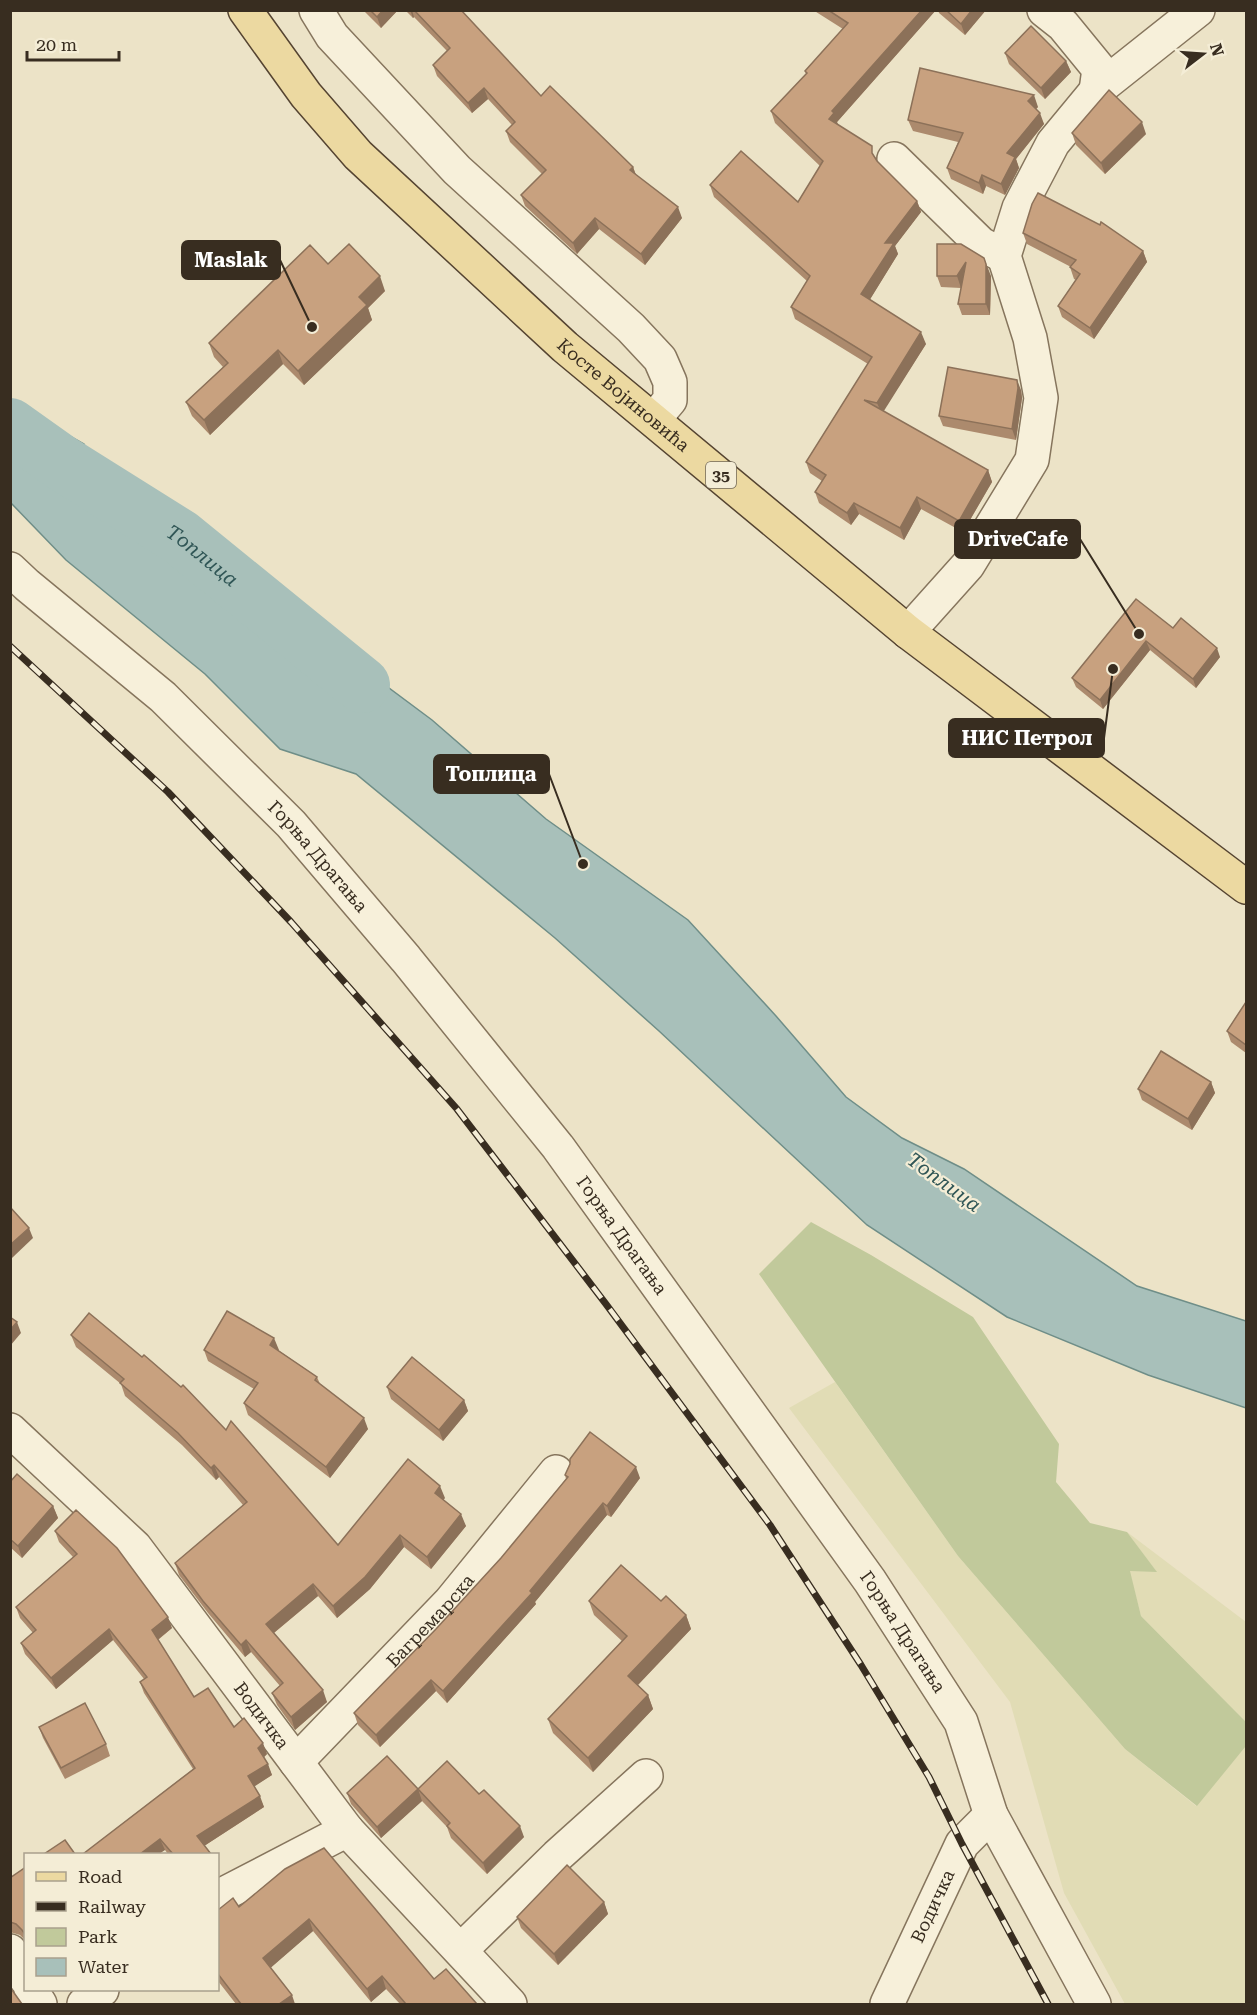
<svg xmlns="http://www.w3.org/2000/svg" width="1257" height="2015" font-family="'Roboto Serif',serif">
<rect width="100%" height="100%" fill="#ece3c7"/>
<g fill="#e1dcb5">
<polygon points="835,1382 958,1556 1125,1749 1196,1806 1246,1746 1246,2004 1125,2004 1064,1893 1010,1702 789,1408"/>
<polygon points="1127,1532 1246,1622 1246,1722 1141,1616 1129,1570 1156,1571"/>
</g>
<polygon fill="#c1c99b" points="811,1222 871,1255 973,1317 1059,1444 1056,1482 1090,1523 1127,1532 1157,1572 1130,1571 1141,1616 1246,1722 1246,1746 1197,1806 1125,1749 958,1556 759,1274"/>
<polygon fill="#a8c0ba" stroke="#6f8e88" stroke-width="1.5" points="11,403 84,444 114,503 182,559 276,625 350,659 432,720 546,819 688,920 776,1016 846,1097 902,1138 964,1169 1137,1286 1246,1321 1246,1408 1148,1375 1007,1317 867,1225 659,1031 555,938 356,774 280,749 205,674 66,560 11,503"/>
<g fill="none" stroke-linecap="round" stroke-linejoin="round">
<path stroke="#a8c0ba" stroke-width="56" id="s1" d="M10 426 62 463 180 537 362 685"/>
<g stroke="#86755d" stroke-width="36">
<g id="minor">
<polyline points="316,10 332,36 457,170 631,328 660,359 670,382 670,400 654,419"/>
<polyline points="1044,10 1063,25 1099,69 1096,91"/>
<polyline points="894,159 981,244 1004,256"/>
<polyline points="908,632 968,565 1032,460 1041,398 1030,338 1004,256 1019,208 1053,143 1096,91 1198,10"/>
<path id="s2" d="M10 1430 135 1547 347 1830 510 2004"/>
<path id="s3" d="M296 1762 450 1602 556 1472"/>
<polyline points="218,1897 347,1830"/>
<polyline points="461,1950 557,1856 646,1776"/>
<polyline points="10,1951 26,1979"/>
<polyline points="31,1990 40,2004"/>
<polyline points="84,2004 102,1990"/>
<path id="s4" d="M887 2004 962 1844 991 1815"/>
</g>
</g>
<g stroke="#86755d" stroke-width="36">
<g id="tertiary">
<path id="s5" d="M10 569 27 585 163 697 291 824 406 959 558 1147 870 1581 961 1722 991 1815 1094 2004"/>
</g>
</g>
<g stroke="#554431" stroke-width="36">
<g id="primary">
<path id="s6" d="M245 10 306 95 358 155 565 347 908 632 1246 887"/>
</g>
</g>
<use href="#minor" stroke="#f7f0da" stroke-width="33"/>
<use href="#tertiary" stroke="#f7f0da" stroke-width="33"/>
<use href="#primary" stroke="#ecd9a1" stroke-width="33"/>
<g stroke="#382d20" stroke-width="7">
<polyline id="rail" points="10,646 168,792 291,922 457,1109 606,1304 770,1525 861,1665 929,1777 962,1844 1048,2004"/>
</g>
<use href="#rail" stroke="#f4edd6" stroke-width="4.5" stroke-dasharray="14" stroke-linecap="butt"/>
</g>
<g fill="#ac8a6d">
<polygon points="363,10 398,10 381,28"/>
<polygon points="405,10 461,10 541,96 633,167 636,175 682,218 645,265 599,229 577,254 525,206 521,195 542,174 510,142 506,131 512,125 488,99 472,113 437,76 433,65 447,51 414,17 413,18"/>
<polygon points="813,10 936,10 837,122 838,125 876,158 876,160 917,201 921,212 895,246 898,254 870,299 926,344 883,411 988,470 992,482 963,532 921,509 904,540 859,514 851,525 819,503 815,492 822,481 810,473 806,462 868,364 795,319 791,307 807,281 714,197 710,185 798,202 820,166 775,123 771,111 806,74 805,71 843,29"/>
<polygon points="938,10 986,10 965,35 939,13"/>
<polygon points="1005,53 1066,61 1071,72 1045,99 1009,64"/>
<polygon points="1038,107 1036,109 1044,124 1016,159 1019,168 1005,195 986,186 983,194 951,179 947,168 958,142 913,131 908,120"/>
<polygon points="1072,133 1146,134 1105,174 1076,145"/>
<polygon points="1023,233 1143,251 1147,262 1094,339 1062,317 1058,306 1076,280 1074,279 1070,267 1071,267 1027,244"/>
<polygon points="328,264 385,291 368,308 372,320 304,385 283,364 210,435 192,416 186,402 223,367 214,357 209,343"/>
<polygon points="937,276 991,276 990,315 962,315 958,304 961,287 961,288 941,287"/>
<polygon points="1021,390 1022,398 1016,440 943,426 939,416"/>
<polygon points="1173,628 1220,657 1196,688 1150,650 1103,709 1076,687 1072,678"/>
<polygon points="1246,1002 1246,1053 1231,1042 1227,1031"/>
<polygon points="1211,1082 1215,1093 1192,1130 1142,1100 1138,1089"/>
<polygon points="71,1335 338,1545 445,1498 443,1500 466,1526 431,1569 404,1547 370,1589 337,1618 318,1596 274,1633 327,1702 295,1730 277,1705 272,1693 280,1686 251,1652 245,1657 208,1613 179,1575 175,1563 243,1505 219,1477 216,1480 182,1445 125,1396 121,1384 76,1347"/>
<polygon points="204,1350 279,1350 278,1350 317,1377 320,1384 368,1429 330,1478 248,1415 244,1403 254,1389 208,1361"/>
<polygon points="387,1387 464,1400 468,1411 443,1441 391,1399"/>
<polygon points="565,1475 640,1478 611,1517 607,1515 535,1602 536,1604 447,1703 436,1691 380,1747 358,1725 354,1713 436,1629 501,1558 566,1479"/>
<polygon points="10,1482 53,1506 58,1518 22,1558 10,1547"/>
<polygon points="55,1531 172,1628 158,1640 194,1697 234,1727 267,1754 264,1757 272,1775 254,1786 264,1807 204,1846 211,1854 168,1854 165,1850 83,1854 193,1769 144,1693 140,1682 144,1679 113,1640 56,1689 25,1654 21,1643 33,1633 20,1618 16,1607 73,1557 59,1542"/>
<polygon points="589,1601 661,1601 686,1615 691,1629 638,1685 648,1695 653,1709 593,1772 553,1733 548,1719 622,1641 594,1615"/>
<polygon points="39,1727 106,1744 110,1756 65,1779 43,1738"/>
<polygon points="418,1789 479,1794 524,1837 487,1874 451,1838 447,1827 422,1801 381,1838 351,1804 347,1793"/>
<polygon points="26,1867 26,1941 20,1935 10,1932 10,1878"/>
<polygon points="285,1869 434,1979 477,2004 400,2004 386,1989 371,2002 313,1931 270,1968 295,2004 236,2004 218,1981 218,1910 239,1907"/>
<polygon points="604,1902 608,1914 558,1965 521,1928 517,1917"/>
</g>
<g fill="#8c7159">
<polygon points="383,10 398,10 381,28 377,17"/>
<polygon points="410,10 412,10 414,17 413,18"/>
<polygon points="922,10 936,10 837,122 838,125 829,119 832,111"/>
<polygon points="972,10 986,10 965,35 961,24"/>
<polygon points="1066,61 1071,72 1045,99 1041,88"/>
<polygon points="484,88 488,99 472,113 468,103"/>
<polygon points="1034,95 1038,107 1032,113 1028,101"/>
<polygon points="1040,113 1044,124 1016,159 1019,168 1005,195 1001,184 1007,153"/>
<polygon points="1142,122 1146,134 1105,174 1101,163"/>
<polygon points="633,167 637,178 630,170"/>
<polygon points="982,175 986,186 983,194 979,183"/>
<polygon points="917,201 921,212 895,246 898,254 866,306 861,294 885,243"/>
<polygon points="678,207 682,218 645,265 641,254"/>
<polygon points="595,218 599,229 577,254 573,243"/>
<polygon points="1143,251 1147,262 1094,339 1090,328"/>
<polygon points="984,258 991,276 990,315 986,304"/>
<polygon points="966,262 970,273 961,288 957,276"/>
<polygon points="380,276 385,291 368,308 372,320 304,385 298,371 359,297"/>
<polygon points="921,332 926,344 882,414 877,403"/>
<polygon points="278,350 283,364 210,435 204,420"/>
<polygon points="1017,380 1021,390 1022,398 1016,440 1012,429"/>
<polygon points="988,470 992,482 963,532 959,521"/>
<polygon points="917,497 921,509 904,540 900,528"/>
<polygon points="854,503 859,514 851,525 847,513"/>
<polygon points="1146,641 1150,650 1103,709 1100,700"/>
<polygon points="1217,648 1220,657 1196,688 1193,679"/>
<polygon points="1211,1082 1215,1093 1192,1130 1188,1119"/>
<polygon points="29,1228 33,1238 12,1258 10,1254 10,1245"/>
<polygon points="17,1322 21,1333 10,1346 10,1330"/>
<polygon points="274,1338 279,1350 275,1356 270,1345"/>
<polygon points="464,1400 468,1411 443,1441 439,1430"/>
<polygon points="364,1418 368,1429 330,1478 326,1467"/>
<polygon points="214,1465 219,1477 216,1480 211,1468"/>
<polygon points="636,1467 640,1478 611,1517 607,1506"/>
<polygon points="440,1486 445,1498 439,1505 435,1493"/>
<polygon points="603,1503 607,1515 535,1602 536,1604 447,1703 443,1691 530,1591"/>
<polygon points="53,1506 58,1518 22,1558 18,1546"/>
<polygon points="461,1514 466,1526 431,1569 427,1557"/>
<polygon points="400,1535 404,1547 370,1589 337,1618 333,1606"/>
<polygon points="313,1584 318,1596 270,1636 266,1624"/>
<polygon points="686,1615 691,1629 633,1690 628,1676"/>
<polygon points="168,1617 172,1628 156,1641 152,1630"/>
<polygon points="109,1629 113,1640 56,1689 51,1678"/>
<polygon points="246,1640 251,1652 245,1657 241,1645"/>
<polygon points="431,1680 436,1691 380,1747 376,1735"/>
<polygon points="323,1690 327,1702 295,1730 291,1717"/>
<polygon points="648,1695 653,1709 593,1772 588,1758"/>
<polygon points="263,1743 267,1754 262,1759 258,1748"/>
<polygon points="268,1764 272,1775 252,1788 248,1776"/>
<polygon points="418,1789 422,1801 381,1838 377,1827"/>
<polygon points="260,1796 264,1807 201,1848 197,1836"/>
<polygon points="520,1826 524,1837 487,1874 483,1863"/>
<polygon points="160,1839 165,1850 159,1854 140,1854"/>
<polygon points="604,1902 608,1914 558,1965 554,1954"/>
<polygon points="309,1919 313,1931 267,1971 263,1958"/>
<polygon points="382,1976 386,1989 371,2002 367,1989"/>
<polygon points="292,1995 295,2004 279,2004"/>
</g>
<g fill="#c8a17f" stroke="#8c7159" stroke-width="1.5">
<polygon points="370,10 383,10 377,17"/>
<polygon points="414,10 461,10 541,96 550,86 633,167 630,170 678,207 641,254 595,218 573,243 521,195 546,170 506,131 515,122 484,88 468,103 433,65 450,48"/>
<polygon points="828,10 922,10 832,111 834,113 829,119 872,146 872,153 877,161 917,201 885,243 894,243 861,294 921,332 877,403 864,400 988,470 959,521 917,497 900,528 854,503 847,513 815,492 826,475 806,462 872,357 791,307 810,276 710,185 741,151 798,202 823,161 771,111 807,73 805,71 848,23"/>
<polygon points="946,10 972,10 961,24"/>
<polygon points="1031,26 1066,61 1041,88 1005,53"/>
<polygon points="920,68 1034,95 1028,101 1040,113 1007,153 1015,157 1001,184 982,175 979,183 947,168 963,133 908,120"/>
<polygon points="1109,90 1142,122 1101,163 1072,133"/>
<polygon points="1038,193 1100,225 1101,222 1143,251 1090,328 1058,306 1080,274 1070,267 1076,260 1023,233 1032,204"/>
<polygon points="349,244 380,276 359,297 367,305 298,371 278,350 204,420 186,402 228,363 209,343 310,245 328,264"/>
<polygon points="937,244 961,244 984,258 986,264 986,304 958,304 966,262 957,276 937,276"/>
<polygon points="948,367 1017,380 1018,388 1012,429 939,416"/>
<polygon points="1136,599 1173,628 1181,618 1217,648 1193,679 1146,641 1100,700 1072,678"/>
<polygon points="1246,1002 1246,1045 1227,1031"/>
<polygon points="1161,1051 1211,1082 1188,1119 1138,1089"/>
<polygon points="10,1207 29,1228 10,1245"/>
<polygon points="227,1311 274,1338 270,1345 317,1377 315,1380 364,1418 326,1467 244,1403 258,1383 204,1350"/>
<polygon points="89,1313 142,1357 144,1355 181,1387 183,1385 226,1430 231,1421 338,1545 408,1459 440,1486 435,1493 461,1514 427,1557 400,1535 365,1577 333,1606 313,1584 266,1624 323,1690 291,1717 272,1693 283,1683 246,1640 241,1645 203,1601 175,1563 247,1502 214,1465 211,1468 178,1433 120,1383 124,1379 71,1335"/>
<polygon points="10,1317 17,1322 10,1330"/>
<polygon points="412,1357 464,1400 439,1430 387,1387"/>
<polygon points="590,1432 636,1467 607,1506 603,1503 530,1591 532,1593 443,1691 431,1680 376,1735 354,1713 436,1629 501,1558 568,1477 565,1475 570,1464 570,1459"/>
<polygon points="17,1474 53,1506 18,1546 10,1539 10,1482"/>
<polygon points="76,1510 117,1548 168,1617 152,1630 194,1697 208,1688 234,1727 244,1718 263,1743 258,1748 268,1764 248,1776 260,1796 197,1836 211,1854 173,1854 160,1839 140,1854 83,1854 195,1768 140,1682 147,1677 109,1629 51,1678 21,1643 36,1630 16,1607 77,1554 55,1531"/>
<polygon points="621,1565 661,1601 666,1596 686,1615 628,1676 648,1695 588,1758 548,1719 627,1636 589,1601"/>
<polygon points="85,1703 106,1744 61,1768 39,1727"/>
<polygon points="387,1756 418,1789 377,1827 347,1793"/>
<polygon points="447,1761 479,1794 484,1790 520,1826 483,1863 447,1826 450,1823 418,1789"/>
<polygon points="65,1840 75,1854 44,1854"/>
<polygon points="324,1848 434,1979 446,1969 477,2004 406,2004 382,1976 367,1989 309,1919 263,1958 292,1995 279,2004 241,2004 218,1974 218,1910 233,1898 239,1907 285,1869"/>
<polygon points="567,1865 604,1902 554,1954 517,1917"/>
<polygon points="26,1867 26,1936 22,1930 16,1924 10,1922 10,1878"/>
<polygon points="10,1987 12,1990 22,2004 10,2004"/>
</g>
<g text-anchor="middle" stroke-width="4.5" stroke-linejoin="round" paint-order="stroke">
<rect fill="#f4edd6" stroke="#706757" stroke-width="1.5" x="706" y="462" width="30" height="26" rx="4.5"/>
<g font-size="16" font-weight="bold" fill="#382d20">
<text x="721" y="481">35</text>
</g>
<g font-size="18" fill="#382d20" stroke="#f4edd6">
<text dy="6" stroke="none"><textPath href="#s6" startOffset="542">Косте Војиновића</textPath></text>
<text dy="6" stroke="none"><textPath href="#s5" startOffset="422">Горња Драгања</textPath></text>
<text dy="6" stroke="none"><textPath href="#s5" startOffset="908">Горња Драгања</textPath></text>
<text dy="6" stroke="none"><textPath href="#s3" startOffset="195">Багремарска</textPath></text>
<text dy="6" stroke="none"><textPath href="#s5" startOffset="1394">Горња Драгања</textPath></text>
<text dy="6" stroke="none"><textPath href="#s2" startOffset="382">Водичка</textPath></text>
<text dy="6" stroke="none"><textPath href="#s4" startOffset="108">Водичка</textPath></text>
</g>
<g font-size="20" font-style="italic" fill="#305656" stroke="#f4edd6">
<text dy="7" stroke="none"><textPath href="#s1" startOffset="232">Топлица</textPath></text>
<text transform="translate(944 1182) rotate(36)" y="7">Топлица</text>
</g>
</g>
<path fill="none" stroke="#382d20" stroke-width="2" d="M312 327L280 260M1139 634L1080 539M1113 669L1104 738M583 864L549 774"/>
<g fill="#382d20" stroke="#f4edd6" stroke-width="2">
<circle cx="312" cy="327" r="6"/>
<circle cx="1139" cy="634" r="6"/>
<circle cx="1113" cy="669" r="6"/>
<circle cx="583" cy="864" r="6"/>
</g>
<g fill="#382d20" stroke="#382d20" stroke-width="2">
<rect x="182" y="241" width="98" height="38" rx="6"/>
<rect x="955" y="520" width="125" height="38" rx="6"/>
<rect x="949" y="719" width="155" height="38" rx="6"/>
<rect x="434" y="755" width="115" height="38" rx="6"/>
</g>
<g font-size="20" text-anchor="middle" font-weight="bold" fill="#fff">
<text x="231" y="267">Maslak</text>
<text x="1018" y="546">DriveCafe</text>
<text x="1027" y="745">НИС Петрол</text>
<text x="491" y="781">Топлица</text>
</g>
<rect width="1257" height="2015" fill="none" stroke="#382d20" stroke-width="24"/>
<rect x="24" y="1853" width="195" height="138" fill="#f4edd6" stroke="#a9a08d" stroke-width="1.5"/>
<rect x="36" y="1872" width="30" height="9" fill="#ecd9a1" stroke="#a9a08d" stroke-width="1.5"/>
<text x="78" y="1883" font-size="18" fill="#382d20">Road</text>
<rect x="36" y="1902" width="30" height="9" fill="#382d20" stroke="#a9a08d" stroke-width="1.5"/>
<text x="78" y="1913" font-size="18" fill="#382d20">Railway</text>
<rect x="36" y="1928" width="30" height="18" fill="#c1c99b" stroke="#a9a08d" stroke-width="1.5"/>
<text x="78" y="1943" font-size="18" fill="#382d20">Park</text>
<rect x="36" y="1958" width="30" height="18" fill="#a8c0ba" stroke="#a9a08d" stroke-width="1.5"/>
<text x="78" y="1973" font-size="18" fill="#382d20">Water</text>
<g transform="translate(1203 54) rotate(73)" stroke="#f4edd6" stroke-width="4.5" paint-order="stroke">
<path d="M0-4.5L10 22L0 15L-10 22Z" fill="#382d20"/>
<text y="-9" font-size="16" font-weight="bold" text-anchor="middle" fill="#382d20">N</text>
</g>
<path d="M27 51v9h92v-9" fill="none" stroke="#382d20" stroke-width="3"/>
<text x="36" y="51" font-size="18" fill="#382d20" stroke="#f4edd6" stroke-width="4.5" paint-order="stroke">20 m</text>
</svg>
